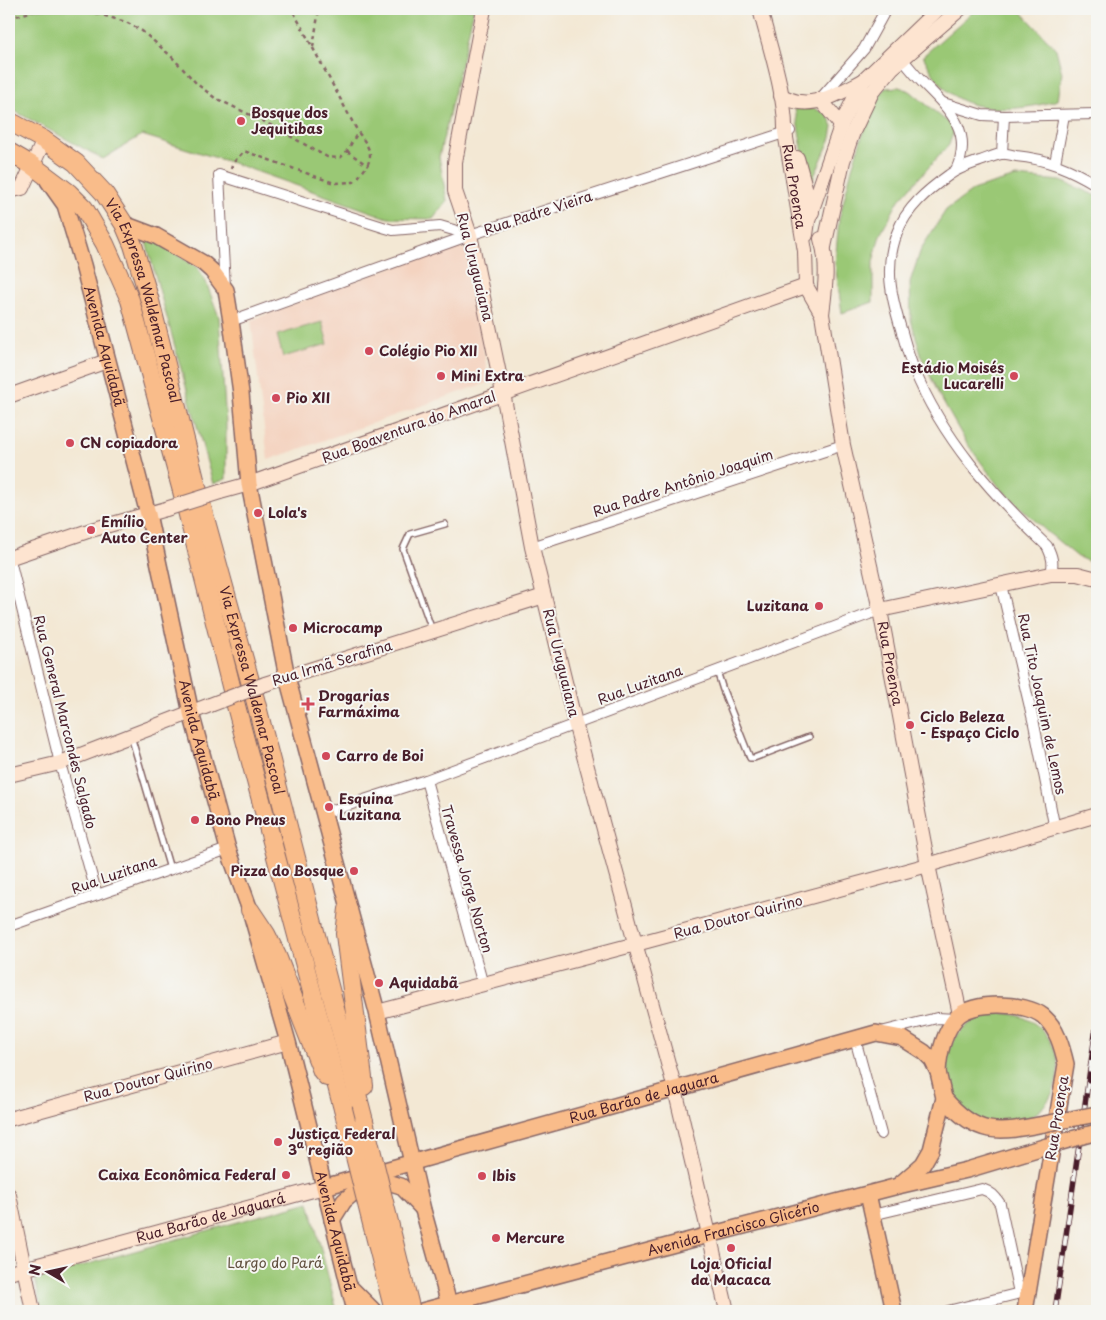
<svg xmlns="http://www.w3.org/2000/svg" width="1106" height="1320" font-family="'Playpen Sans',sans-serif">
<rect width="100%" height="100%" fill="#f6f6f2"/>
<filter id="ink" filterUnits="userSpaceOnUse"><feTurbulence type="fractalNoise" baseFrequency=".02" numOctaves="2"/><feDisplacementMap in="SourceGraphic" scale="10" xChannelSelector="R" yChannelSelector="G"/><feConvolveMatrix kernelMatrix="1 2 1 2 8 2 1 2 1" color-interpolation-filters="sRGB"/></filter>
<filter id="wash" filterUnits="userSpaceOnUse"><feTurbulence type="fractalNoise" baseFrequency=".0096" numOctaves="4" result="noise"/><feDisplacementMap in="SourceGraphic" scale="20" xChannelSelector="R" yChannelSelector="G"/><feGaussianBlur stdDeviation="1.12" result="paint"/><feColorMatrix in="noise" values="0 0 0 0 0 0 0 0 0 0 0 0 0 0 0 0 0 1.4 0 .05"/><feComposite in="paint" operator="in"/></filter>
<g filter="url(#wash)">
<rect width="100%" height="100%" fill="#f3e8d4"/>
<polygon fill="#f4d3c0" points="452,245 466,250 489,382 268,460 251,320"/>
<g fill="#9ac875" stroke="#727450">
<polygon points="9,9 474,9 439,157 447,201 433,219 388,218 233,163 142,135 103,159 9,108"/>
<path d="M976 9H1019L1056 49 1062 73 1058 100C1027 110 977 115 950 93 938 84 930 69 923 56Z"/>
<polygon points="899,87 910,91 951,125 953,133 949,145 899,200 880,235 873,262 873,302 842,313 835,264 839,219 852,168 871,108 885,88"/>
<polygon points="795,109 815,109 827,114 833,126 831,138 809,188"/>
<polygon points="1016,177 1061,181 1097,196 1097,565 1078,557 1046,531 1000,488 966,442 939,395 922,358 911,320 910,282 921,249 946,210 975,189"/>
<polygon points="152,239 197,267 206,282 219,317 226,424 226,479 213,484 146,242"/>
<polygon points="322,322 328,344 283,357 277,335"/>
<circle cx="1002" cy="1069" r="56"/>
<polygon points="309,1202 337,1311 42,1311 35,1279"/>
</g>
</g>
<g filter="url(#ink)">
<g fill="none" stroke-linecap="round" stroke-linejoin="round">
<g stroke="#856566" stroke-width="8">
<g id="lane">
<polyline points="432,630 403,549 410,534 445,524"/>
<polyline points="717,671 723,690 750,758 754,758 809,737"/>
<polyline points="131,736 170,869"/>
</g>
</g>
<g stroke="#856566" stroke-width="12">
<g id="street">
<path d="M903 54V60C910 68 916 76 924 84 949 109 974 132 956 170"/>
<polyline points="820,99 864,49 886,9"/>
<polyline points="943,103 982,115 1004,116 1097,114"/>
<polyline points="1002,154 1004,116"/>
<polyline points="1055,163 1064,115"/>
<polyline points="225,288 219,175 386,228 393,230 440,226 470,235"/>
<polyline points="231,321 470,235 790,131"/>
<polyline points="532,547 843,445"/>
<polyline points="9,556 60,763 97,895"/>
<path d="M1051 574C1054 563 1052 556 1047 546 993 495 942 438 914 369 908 356 905 342 901 329 891 296 884 267 897 233 906 208 928 190 949 175 958 168 969 165 980 161 987 159 994 155 1001 154 1006 153 1012 155 1016 156 1047 159 1071 169 1097 185"/>
<polyline points="1001,585 1034,724 1055,829"/>
<polyline points="426,780 483,985"/>
<polyline points="324,813 426,780 880,610"/>
<polyline points="9,926 228,849"/>
<polyline points="881,1032 937,1018 956,1019"/>
<polyline points="855,1039 881,1134"/>
<path d="M872 1215 982 1189C991 1192 995 1196 1000 1204L1019 1293"/>
<polyline points="948,1311 1024,1292"/>
</g>
</g>
<g stroke="#856566" stroke-width="16">
<g id="secondary">
<polyline points="484,9 455,162 455,191 470,235 503,393 532,547 544,596 575,723 675,1089 727,1311"/>
<path id="s1" d="M760 9C769 45 786 95 785 132L805 251 806 286 822 314 843 445 880 610 928 865 960 1014"/>
<path d="M781 96C787 98 794 102 800 102 821 105 845 90 863 81"/>
<polyline points="820,99 841,125"/>
<polyline points="797,158 812,212"/>
<polyline points="9,191 22,188 44,140"/>
<polyline points="806,235 808,221 842,123 863,81 938,9"/>
<path d="M821 239C829 263 825 290 822 314"/>
<polyline points="824,247 843,161 853,132 872,92 892,68 960,9"/>
<polyline points="9,396 107,361"/>
<polyline points="220,492 249,484 806,286"/>
<polyline points="9,558 91,530 166,509"/>
<polyline points="880,610 1051,574 1078,574 1097,579"/>
<polyline points="265,684 544,596"/>
<polyline points="9,775 60,763 210,705"/>
<polyline points="377,1012 636,944 928,865 1097,815"/>
<polyline points="9,1119 288,1042"/>
<polyline points="9,1195 33,1311"/>
<path id="s2" d="M9 1273 324 1187"/>
</g>
</g>
<g stroke="#856566" stroke-width="18">
<g id="primary">
<path id="s3" d="M48 181 65 205 83 265 148 514 191 713 228 849 250 910 288 1042 355 1311"/>
<polyline points="124,224 156,236 203,263 212,271 226,290 231,321 241,393 249,484 287,677 377,1012 423,1210 451,1311"/>
<path d="M938 1072C939 1053 944 1033 956 1018 971 1000 1026 1002 1043 1016 1057 1028 1062 1047 1066 1064L1025 1311"/>
<path d="M944 1098C977 1137 998 1133 1044 1124"/>
<path id="s4" d="M324 1187 876 1033 902 1038 924 1052 932 1060 938 1072 944 1098 931 1150 923 1164 898 1186"/>
<polyline points="868,1194 894,1311"/>
<polyline points="332,1220 344,1201 358,1189 391,1183 401,1186 421,1207"/>
<polyline points="350,1287 374,1311"/>
<path id="s5" d="M422 1311 709 1235 898 1186 967 1170 1047 1146"/>
</g>
</g>
<g stroke="#856566" stroke-width="20">
<g id="highway">
<path id="s6" d="M9 121 44 140 76 163 104 193 124 224 133 245 150 301 203 511 255 699 364 1121"/>
<polyline points="9,152 33,166 69,193 84,208 105,244 130,300 182,491 235,702 343,1109"/>
<polyline points="348,909 345,934 364,1086"/>
<polyline points="250,910 266,934 277,956 322,1071 327,1077"/>
</g>
</g>
<g stroke="#856566" stroke-width="2.5" stroke-dasharray="4 4" stroke-linecap="butt">
<polyline points="81,9 126,22 142,31 171,56 197,84 215,98 265,122 327,157 340,158 347,151 358,132"/>
<polyline points="9,18 41,9"/>
<polyline points="313,47 319,9"/>
<polyline points="347,151 368,166"/>
<path d="M231 169 233 163 244 151 334 183 354 182C373 160 376 156 358 132L292 9"/>
</g>
<use href="#lane" stroke="#fff" stroke-width="5"/>
<use href="#street" stroke="#fff" stroke-width="10"/>
<use href="#secondary" stroke="#fde4d0" stroke-width="14"/>
<use href="#primary" stroke="#f9bc8a" stroke-width="15"/>
<use href="#highway" stroke="#f9bc8a" stroke-width="18"/>
<g stroke="#4a1f2b" stroke-width="5.5">
<polyline id="rail" points="1055,1311 1097,1021"/>
</g>
<use href="#rail" stroke="#f6f6f2" stroke-width="4" stroke-dasharray="11" stroke-linecap="butt"/>
<g stroke="#856566" stroke-width="16" stroke-linecap="butt">
<g id="secondary-bridge">
<polyline points="166,509 220,492"/>
<polyline points="210,705 265,684"/>
</g>
</g>
<g stroke="#856566" stroke-width="18" stroke-linecap="butt">
<g id="primary-bridge">
<polyline points="1044,1124 1097,1114"/>
<polyline points="1047,1146 1097,1132"/>
</g>
</g>
<g stroke="#856566" stroke-width="20" stroke-linecap="butt">
<g id="highway-bridge">
<polyline points="343,1109 394,1311"/>
<polyline points="364,1121 411,1311"/>
</g>
</g>
<use href="#secondary-bridge" stroke="#fde4d0" stroke-width="14"/>
<use href="#primary-bridge" stroke="#f9bc8a" stroke-width="15"/>
<use href="#highway-bridge" stroke="#f9bc8a" stroke-width="18"/>
</g>
</g>
<g fill="#d1495b" stroke="#f6f6f2" stroke-width="2">
<circle cx="241" cy="121" r="5"/>
<circle cx="369" cy="351" r="5"/>
<circle cx="441" cy="376" r="5"/>
<circle cx="1014" cy="376" r="5"/>
<circle cx="276" cy="398" r="5"/>
<circle cx="70" cy="443" r="5"/>
<circle cx="258" cy="513" r="5"/>
<circle cx="91" cy="530" r="5"/>
<circle cx="819" cy="606" r="5"/>
<circle cx="293" cy="628" r="5"/>
<path d="M305.5 696.5h5v5h5v5h-5v5h-5v-5h-5v-5h5z"/>
<circle cx="910" cy="725" r="5"/>
<circle cx="326" cy="756" r="5"/>
<circle cx="329" cy="807" r="5"/>
<circle cx="195" cy="820" r="5"/>
<circle cx="354" cy="871" r="5"/>
<circle cx="379" cy="983" r="5"/>
<circle cx="278" cy="1142" r="5"/>
<circle cx="286" cy="1175" r="5"/>
<circle cx="482" cy="1176" r="5"/>
<circle cx="496" cy="1238" r="5"/>
<circle cx="731" cy="1248" r="5"/>
</g>
<g text-anchor="middle" stroke-width="4" stroke-linejoin="round" paint-order="stroke">
<g font-size="14" font-weight="bold" fill="#4a1f2b" stroke="#f6f6f2" text-anchor="start">
<text x="251" y="118">Bosque dos<tspan x="251" dy="16">Jequitibas</tspan></text>
<text x="379" y="356">Colégio Pio XII</text>
<text x="1004" y="373" text-anchor="end">Estádio Moisés<tspan x="1004" dy="16">Lucarelli</tspan></text>
<text x="451" y="381">Mini Extra</text>
<text x="286" y="403">Pio XII</text>
<text x="80" y="448">CN copiadora</text>
<text x="268" y="518">Lola's</text>
<text x="101" y="527">Emílio<tspan x="101" dy="16">Auto Center</tspan></text>
<text x="809" y="611" text-anchor="end">Luzitana</text>
<text x="303" y="633">Microcamp</text>
<text x="318" y="701">Drogarias<tspan x="318" dy="16">Farmáxima</tspan></text>
<text x="920" y="722">Ciclo Beleza<tspan x="920" dy="16">- Espaço Ciclo</tspan></text>
<text x="336" y="761">Carro de Boi</text>
<text x="339" y="804">Esquina<tspan x="339" dy="16">Luzitana</tspan></text>
<text x="205" y="825">Bono Pneus</text>
<text x="344" y="876" text-anchor="end">Pizza do Bosque</text>
<text x="389" y="988">Aquidabã</text>
<text x="288" y="1139">Justiça Federal<tspan x="288" dy="16">3ª região</tspan></text>
<text x="276" y="1180" text-anchor="end">Caixa Econômica Federal</text>
<text x="492" y="1181">Ibis</text>
<text x="506" y="1243">Mercure</text>
<text x="731" y="1269" text-anchor="middle">Loja Oficial<tspan x="731" dy="16">da Macaca</tspan></text>
</g>
<g font-size="14" fill="#4a1f2b" stroke="#f6f6f2">
<text dy="5" stroke="none"><textPath href="#s1" startOffset="181">Rua Proença</textPath></text>
<text transform="translate(538 213) rotate(-18)" y="5">Rua Padre Vieira</text>
<text transform="translate(475 267) rotate(76)" y="5">Rua Uruguaiana</text>
<text dy="5" stroke="none"><textPath href="#s6" startOffset="236">Via Expressa Waldemar Pascoal</textPath></text>
<text dy="5" stroke="none"><textPath href="#s3" startOffset="176">Avenida Aquidabã</textPath></text>
<text transform="translate(409 427) rotate(-20)" y="5">Rua Boaventura do Amaral</text>
<text transform="translate(683 483) rotate(-18)" y="5">Rua Padre Antônio Joaquim</text>
<text transform="translate(332 663) rotate(-17)" y="5">Rua Irmã Serafina</text>
<text transform="translate(561 663) rotate(76)" y="5">Rua Uruguaiana</text>
<text dy="5" stroke="none"><textPath href="#s1" startOffset="670">Rua Proença</textPath></text>
<text transform="translate(640 685) rotate(-20)" y="5">Rua Luzitana</text>
<text dy="5" stroke="none"><textPath href="#s6" startOffset="641">Via Expressa Waldemar Pascoal</textPath></text>
<text transform="translate(1042 704) rotate(78)" y="5">Rua Tito Joaquim de Lemos</text>
<text transform="translate(65 722) rotate(76)" y="5">Rua General Marcondes Salgado</text>
<text dy="5" stroke="none"><textPath href="#s3" startOffset="581">Avenida Aquidabã</textPath></text>
<text transform="translate(114 875) rotate(-19)" y="5">Rua Luzitana</text>
<text transform="translate(467 879) rotate(74)" y="5">Travessa Jorge Norton</text>
<text transform="translate(738 917) rotate(-15)" y="5">Rua Doutor Quirino</text>
<text transform="translate(148 1080) rotate(-15)" y="5">Rua Doutor Quirino</text>
<text dy="5" stroke="none"><textPath href="#s4" startOffset="332">Rua Barão de Jaguara</textPath></text>
<text transform="translate(1057 1118) rotate(-81)" y="5">Rua Proença</text>
<text dy="5" stroke="none"><textPath href="#s2" startOffset="209">Rua Barão de Jaguará</textPath></text>
<text dy="5" stroke="none"><textPath href="#s5" startOffset="322">Avenida Francisco Glicério</textPath></text>
<text dy="5" stroke="none"><textPath href="#s3" startOffset="1091">Avenida Aquidabã</textPath></text>
</g>
<g font-size="14" fill="#625241" stroke="#f6f6f2">
<text x="275" y="1268">Largo do Pará</text>
</g>
</g>
<rect width="1106" height="1320" fill="none" stroke="#f6f6f2" stroke-width="30"/>
<g transform="translate(48 1272) rotate(279)" stroke="#f6f6f2" stroke-width="4" paint-order="stroke">
<path d="M0-4L9 19L0 12L-9 19Z" fill="#4a1f2b"/>
<text y="-8" font-size="14" font-weight="bold" text-anchor="middle" fill="#4a1f2b">N</text>
</g>
</svg>
